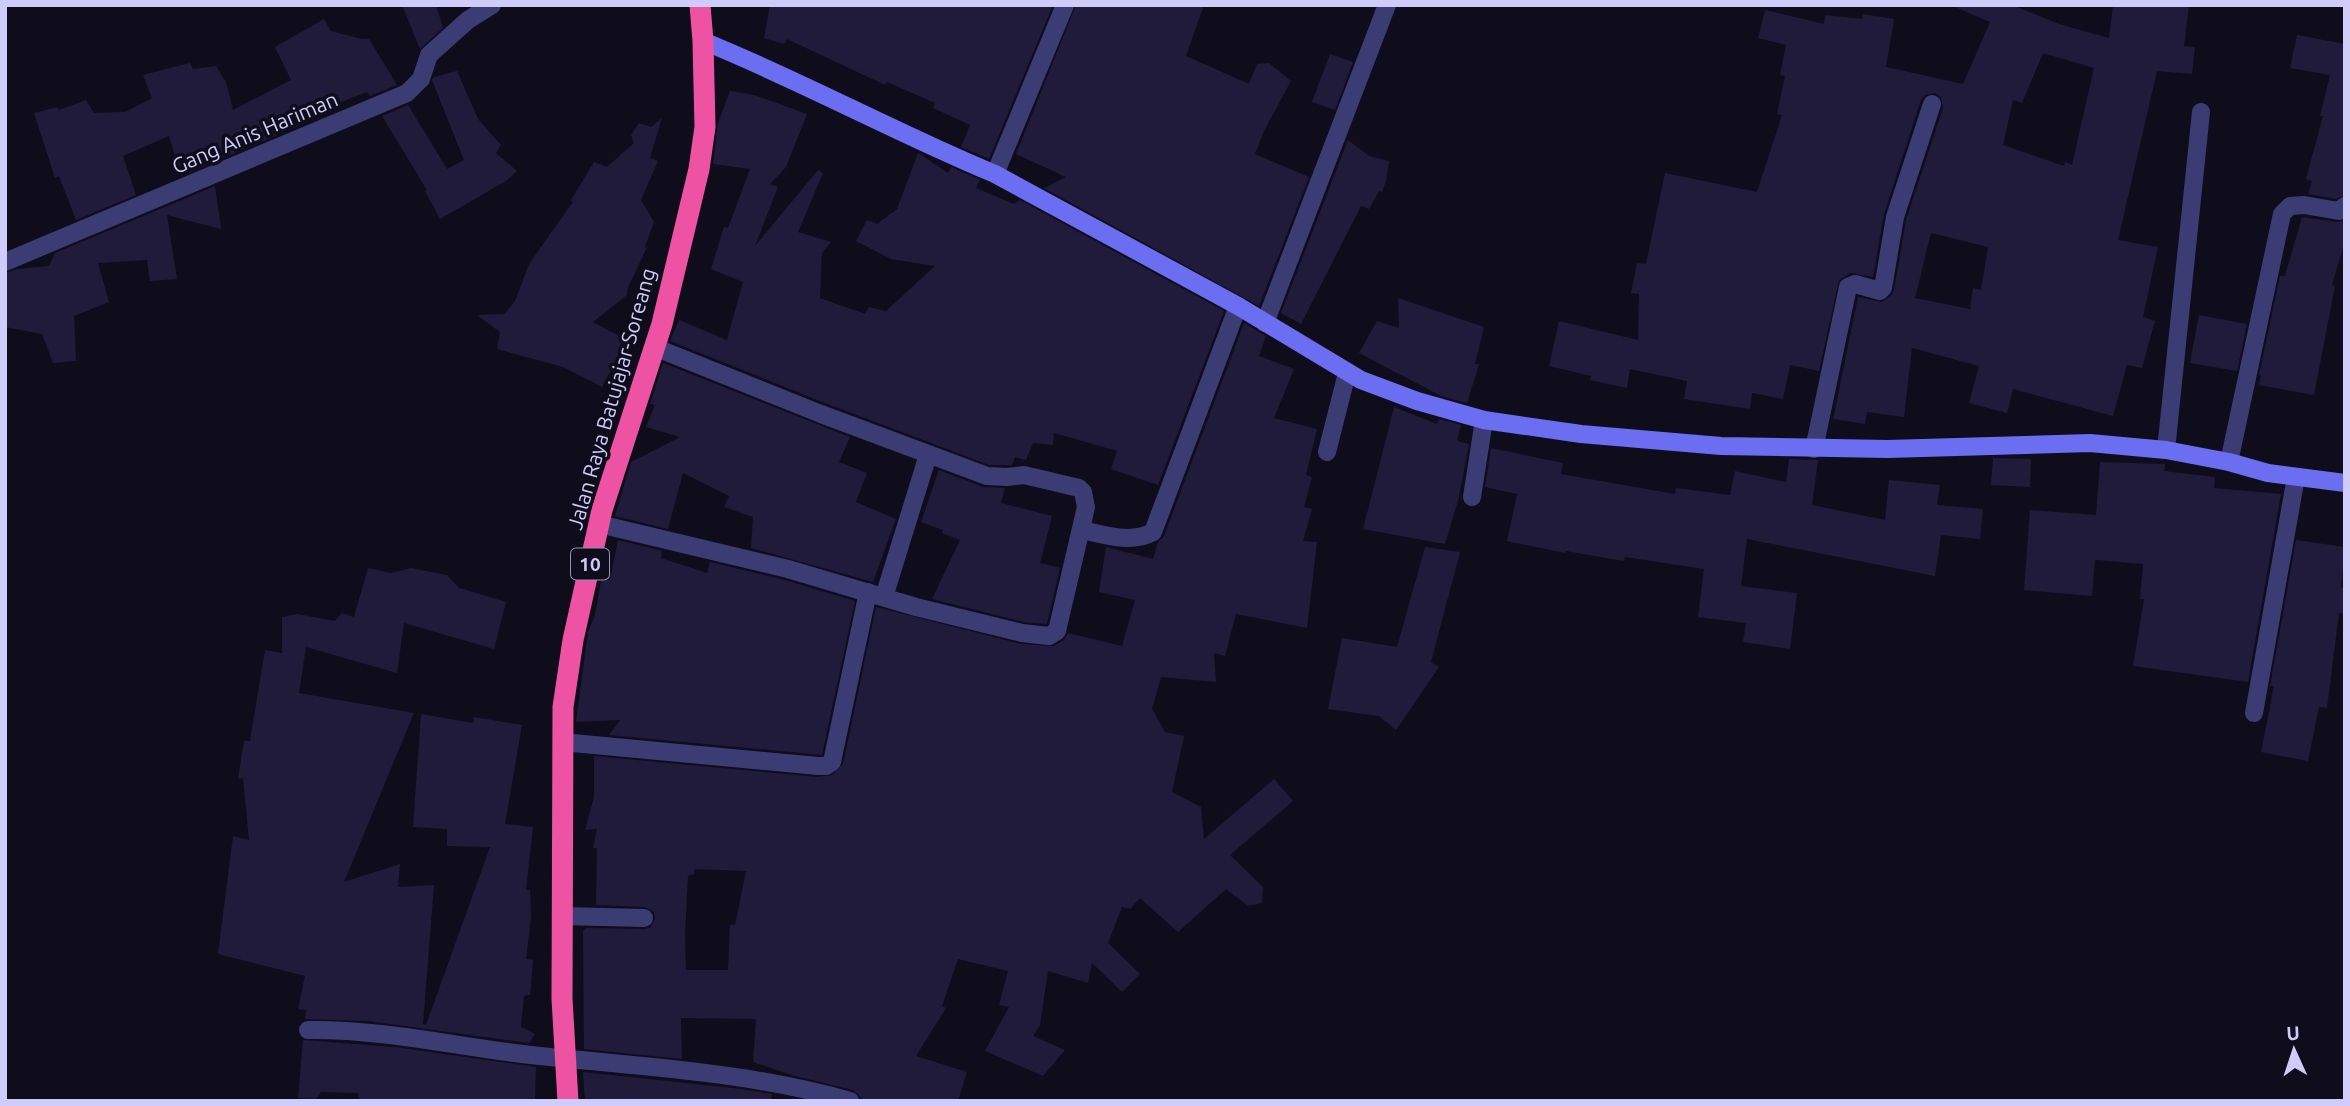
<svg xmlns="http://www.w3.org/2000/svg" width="2350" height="1106" font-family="Ubuntu,sans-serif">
<rect width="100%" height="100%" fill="#0f0d1b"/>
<g fill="#201b3a" fill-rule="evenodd">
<polygon points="402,5 436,5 443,28 420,49"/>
<polygon points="770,5 1053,5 989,159 961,147 970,125 933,108 935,103 887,82 885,85 787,39 784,44 764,38"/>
<polygon points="1076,5 1204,5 1186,56 1249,84 1257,64 1269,63 1291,81 1264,131 1255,154 1309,177 1259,306 1044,188 1066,177 1016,154"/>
<path d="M1950 5H2012L2059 24 2109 38 2113 5H2189L2184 46 2195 47 2192 74 2157 71 2118 240 2158 247 2143 317 2155 321 2142 368 2127 365 2113 416 2013 389 2007 413 1969 403 1979 366 1912 348 1904 417 1867 412 1865 424 1833 419 1858 297 1882 302 1891 296 1894 290 1906 220 1943 108 1941 97 1935 93 1925 95 1921 100 1884 214 1873 277 1851 273 1839 280 1819 371 1790 365 1783 399 1752 393 1750 409 1684 399 1687 381 1630 369 1627 388 1590 380 1591 376 1549 366 1559 321 1638 340 1639 294 1631 293 1637 263 1646 264 1665 173 1757 192 1782 115 1777 114 1785 76 1780 75 1786 45 1758 38 1765 10 1824 24 1825 15 1862 19 1863 14 1894 19 1886 67 1963 84 1990 22ZM2043 53 2094 68 2072 165 2065 162 2064 166 2003 145 2013 100 2022 103ZM1931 233 1988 247 1981 290 1973 288 1970 309 1915 298Z"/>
<polygon points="324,19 331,31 361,39 369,39 397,85 370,96 367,92 302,117 305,123 296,127 181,176 169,136 123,156 136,195 76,220 59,176 55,178 34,113 57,107 59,110 86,100 94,113 125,112 152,98 143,75 190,63 193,69 216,66 226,82 233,110 291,80 275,47"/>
<polygon points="2297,35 2345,44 2345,195 2336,199 2308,194 2312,181 2306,179 2323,116 2320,116 2330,75 2290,68"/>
<polygon points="1330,54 1353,62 1335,110 1312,102"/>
<polygon points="457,71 478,119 501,145 496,153 517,171 506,181 440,219 425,191 427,190 382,116 408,105 447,169 464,160 432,80 434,77"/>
<polygon points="730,91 754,95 807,114 786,167 770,184 778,187 755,246 818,170 823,173 798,232 831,242 822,253 820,298 865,314 869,307 886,311 935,266 891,259 856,241 867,220 877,224 897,209 918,153 948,173 951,167 980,180 976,188 1014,204 1020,200 1224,311 1158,485 1111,469 1117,451 1054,433 1053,445 1033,443 1026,460 1015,457 1012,465 989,465 825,403 670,341 679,320 727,340 743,282 711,269 724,227 728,228 750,169 713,164 718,123"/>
<polygon points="662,118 650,158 658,161 641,200 654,222 645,247 647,247 627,290 627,295 593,322 623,338 620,347 623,347 602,387 563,367 497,349 500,332 477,315 505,314 516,299 529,264 573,202 571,200 594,162 607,167 634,143 631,135 639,123 651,127"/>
<polygon points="1348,140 1369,156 1389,161 1386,181 1382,192 1379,191 1369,209 1361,206 1301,324 1281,313"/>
<polygon points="215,186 221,229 167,215 177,279 150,281 147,260 98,263 109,302 74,316 76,361 53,363 42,334 5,327 5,273 18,269 49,266 55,253"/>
<polygon points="2302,217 2337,222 2345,221 2345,241 2332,285 2335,286 2314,395 2259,385 2261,376 2259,375 2280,276 2285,276"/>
<polygon points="1398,298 1484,327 1475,364 1479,364 1467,403 1441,396 1359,353 1377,321 1399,328"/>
<polygon points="2199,315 2247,324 2237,371 2190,363"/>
<path d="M1244 323 1266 336 1259 356 1294 369 1274 418 1317 429 1306 475 1312 477 1304 507 1312 509 1303 541 1317 542 1307 628 1236 614 1225 656 1214 653 1216 682 1161 677 1152 709 1165 732 1184 736 1172 792 1201 807 1204 839 1274 779 1293 801 1230 855 1263 887 1262 903 1248 906 1226 889 1178 932 1140 898 1130 909 1122 907 1108 943 1140 974 1122 992 1092 963 1088 983 1048 971 1040 1025 1033 1036 1065 1050 1043 1076 985 1051 1009 1007 999 1005 1008 971 958 959 942 1006 946 1008 916 1056 967 1072 958 1101H869L861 1098 853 1090 795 1076 753 1062 756 1019 681 1018 682 1059 584 1049 583 931 586 928 644 929 650 928 655 919 654 912 645 907 596 905 597 848H593L597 829 585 830 594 797V756L817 777 832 775 843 764 876 607 1021 644 1054 646 1064 640 1068 633 1122 646 1135 600 1099 592 1106 547 1153 559 1158 542 1164 536ZM695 869 746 871 735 925H730L728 970H686L685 936 688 876 694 874Z"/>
<polygon points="663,363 850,437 839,462 867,473 856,502 896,519 873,582 751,548 753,517 724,507 729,496 683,473 668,529 615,516 631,462 680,437 646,427 655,405 650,404"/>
<polygon points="1394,407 1437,424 1439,419 1461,425 1457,441 1469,444 1459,497 1445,544 1363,529"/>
<polygon points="1491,448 1563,463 1561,474 1675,494 1676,488 1730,495 1735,471 1786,482 1789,459 1818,460 1812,505 1885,520 1889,480 1940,485 1937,505 1983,509 1980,539 1941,535 1935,576 1747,539 1741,586 1797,593 1790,649 1743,642 1746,623 1698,617 1704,569 1625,557 1624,561 1566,551 1565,553 1507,541 1517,494 1485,487"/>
<polygon points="1993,458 2031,459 2030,487 1991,485"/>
<polygon points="2100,462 2165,464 2164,471 2215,477 2214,488 2281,494 2248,682 2133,666 2144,599 2140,599 2143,564 2095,560 2092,596 2024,590 2030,510 2096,515"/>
<polygon points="939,470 983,487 1005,488 1001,503 1052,516 1040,563 1060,568 1047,624 1024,622 932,599 960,540 942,533 943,530 921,522"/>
<polygon points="618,540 662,551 661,558 707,573 710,562 785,580 855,601 822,755 609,735 620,720 576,722 588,632 595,615 601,581 610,580"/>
<polygon points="2296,540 2345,547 2341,587 2345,588 2345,614 2339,613 2327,708 2319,707 2308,761 2261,752 2274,686 2270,686"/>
<polygon points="1425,547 1460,552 1431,662 1439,667 1396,730 1379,716 1328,709 1342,638 1397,647"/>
<polygon points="368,568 391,573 411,568 447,575 459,588 506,602 494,649 404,623 397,673 306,647 299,693 414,713 344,882 400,864 398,887 434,885 423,1024 426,1025 490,847 447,846 447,829 413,827 421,714 473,723 474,717 522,725 505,824 533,827 526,890 530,890 531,917 526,959 533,960 530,995 524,996 521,1027 535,1034 529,1043 368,1021 305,1019 306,1010 298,1009 305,976 218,954 233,836 249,840 243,778 238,779 244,741 250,741 265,650 282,653 282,617 297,614 335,621 342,613 354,617"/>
<polygon points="303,1040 394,1047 536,1067 535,1101 359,1101 358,1093 321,1092 316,1099 298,1098"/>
<polygon points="583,1072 733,1088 772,1094 771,1101 585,1101"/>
</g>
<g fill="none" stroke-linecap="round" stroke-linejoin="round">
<g stroke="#3c3c75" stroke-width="18">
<polyline points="995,174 1065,5"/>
<polyline points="5,262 407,93 421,79 429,55 468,20 492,5"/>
<polyline points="1265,323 1387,5"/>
<polyline points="1814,449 1848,287 1855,284 1880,291 1883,288 1895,217 1932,104"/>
<polyline points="2166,450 2201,112"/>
<polyline points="1327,452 1347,373"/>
<polyline points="2229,462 2282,214 2290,206 2304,205 2339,211 2345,206"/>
<polyline points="1472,497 1484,420"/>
<polyline points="599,524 788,569 916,607 1022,633 1049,636 1057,631 1086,507 1083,492 1079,488 1024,475 1007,477 987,476 821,414 654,347"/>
<path d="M1082 530C1105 535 1131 544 1153 532L1238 306"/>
<polyline points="884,597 928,455"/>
<polyline points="2254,713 2296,477"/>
<polyline points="562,742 818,766 826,766 832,762 868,592"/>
<polyline points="563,916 644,918"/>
<path d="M308 1030C386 1029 463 1048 540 1056 643 1067 750 1072 850 1101"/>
</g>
<path stroke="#6c6ef1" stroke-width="18" d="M703 41C802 81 896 133 995 174L1238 306 1361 380 1417 401 1484 420 1581 434 1721 446 1888 449 2090 443 2166 450 2229 462 2268 473 2345 483"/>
<polyline stroke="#ee53a3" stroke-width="21" points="568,1101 562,999 563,707 573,640 602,510 662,324 699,169 705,127 703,41 700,5"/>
</g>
<g text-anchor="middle" stroke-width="7" stroke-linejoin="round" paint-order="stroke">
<rect fill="#0f0d1b" stroke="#9593b7" stroke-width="2" x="571" y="548.5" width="38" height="31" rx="5"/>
<g font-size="19" font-weight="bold" fill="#cfccfa">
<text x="590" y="571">10</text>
</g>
<g font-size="21" fill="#cfccfa" stroke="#0f0d1b">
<text transform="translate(255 133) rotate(-23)" y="7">Gang Anis Hariman</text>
<text transform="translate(612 399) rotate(-74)" y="7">Jalan Raya Batujajar-Soreang</text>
</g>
</g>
<rect width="2350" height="1106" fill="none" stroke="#cfccfa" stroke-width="14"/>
<g transform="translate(2294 1050) rotate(357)" stroke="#0f0d1b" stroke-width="5" paint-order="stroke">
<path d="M0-5L12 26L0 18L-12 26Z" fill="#cfccfa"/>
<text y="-10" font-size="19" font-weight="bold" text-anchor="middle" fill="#cfccfa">U</text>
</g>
</svg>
